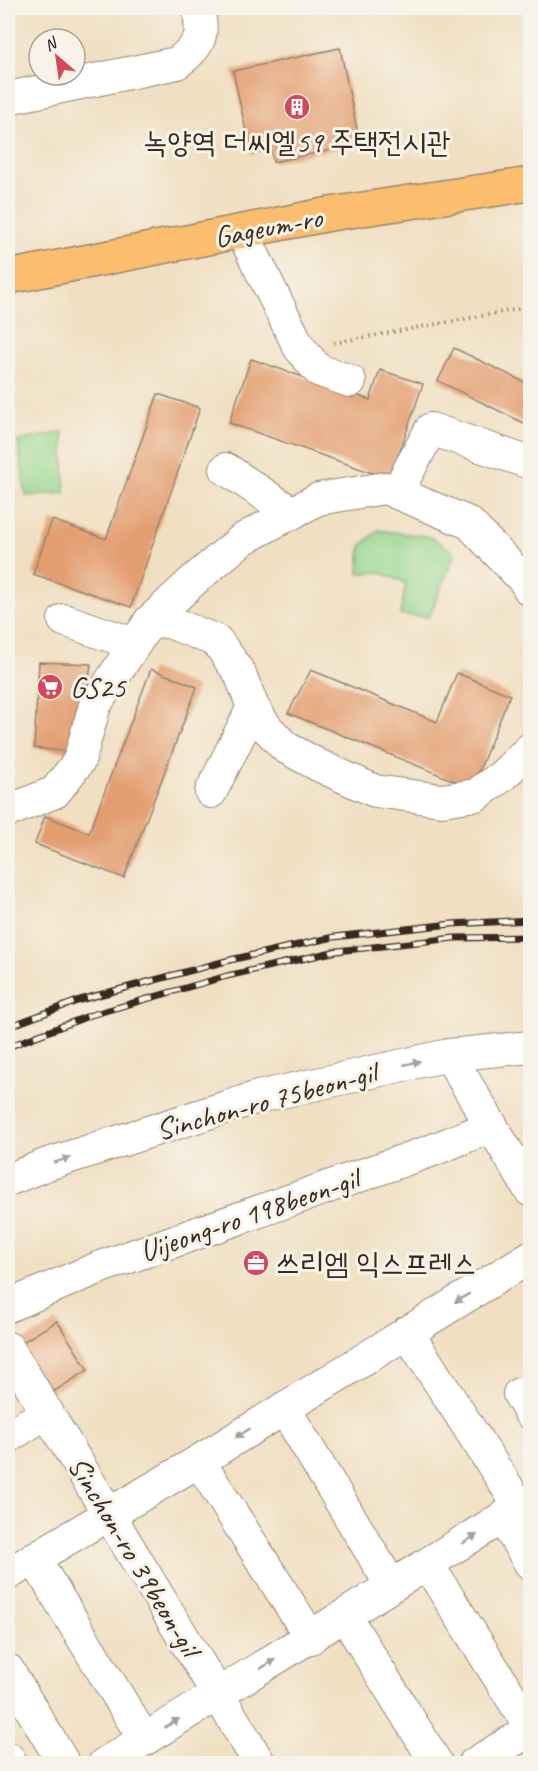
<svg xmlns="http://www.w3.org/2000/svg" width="538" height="1771" font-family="Caveat,'Poor Story',sans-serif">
<rect width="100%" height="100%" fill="#f7f3e8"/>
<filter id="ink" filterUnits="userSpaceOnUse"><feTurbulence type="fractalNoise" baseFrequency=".0167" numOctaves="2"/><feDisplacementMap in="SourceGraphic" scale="12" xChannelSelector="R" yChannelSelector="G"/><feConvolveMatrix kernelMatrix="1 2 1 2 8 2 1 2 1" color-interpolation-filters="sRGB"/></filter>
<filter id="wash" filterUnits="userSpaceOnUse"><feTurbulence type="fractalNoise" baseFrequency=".008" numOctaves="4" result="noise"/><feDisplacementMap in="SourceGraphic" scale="24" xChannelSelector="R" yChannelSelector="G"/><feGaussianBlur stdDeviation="1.35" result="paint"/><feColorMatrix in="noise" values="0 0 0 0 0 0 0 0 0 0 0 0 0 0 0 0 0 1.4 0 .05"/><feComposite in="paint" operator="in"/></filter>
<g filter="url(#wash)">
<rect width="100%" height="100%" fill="#f0dfc1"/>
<g fill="#93d58c" stroke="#678055" stroke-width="1.5">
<polygon points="63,432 65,493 26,496 18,441"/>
<polygon points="378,530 431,537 455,553 429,617 400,615 406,583 380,572 359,573 361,546"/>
</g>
<g id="blocks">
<g fill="#e39e6f">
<polygon points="340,48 360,144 273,162 271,149 251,154 233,71"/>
<polygon points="454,348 530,385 530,426 438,381"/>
<polygon points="251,359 370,400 380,370 423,384 390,479 229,423"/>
<polygon points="158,394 200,408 131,607 33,574 52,520 106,539"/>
<polygon points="39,662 91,664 78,753 34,748"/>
<polygon points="151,669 197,687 124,878 35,844 45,816 89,833"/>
<polygon points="311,670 437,722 457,673 510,695 472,788 288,713"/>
<polygon points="57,1321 88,1370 50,1394 19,1344"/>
</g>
</g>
</g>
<g filter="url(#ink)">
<use href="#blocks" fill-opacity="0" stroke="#968470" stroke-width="1.5"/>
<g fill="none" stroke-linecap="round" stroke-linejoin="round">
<g stroke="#968470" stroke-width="34">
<g id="minor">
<path d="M8 98 177 63C201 44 204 38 198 8"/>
<polyline points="242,232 299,347 318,370 350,381"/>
<polyline points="226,469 292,513"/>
<polyline points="397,492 431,429 530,463"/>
<polyline points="64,620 134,644"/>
<polyline points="150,621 169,622 217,641 240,674 253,707 266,727 285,747 318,765 375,791 442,800 476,795 502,776 530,749"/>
<polyline points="211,792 253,707"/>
<polyline points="8,811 55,792 79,761 95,705 150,621 194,580 243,539 318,499 385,488 469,523 524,580 530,590"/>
<polyline points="449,1055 530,1190"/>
<polyline points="8,1180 45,1165 258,1097 449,1055 530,1047"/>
<polyline points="8,1306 98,1268 433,1150 492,1126"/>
<polyline points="407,1332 520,1507"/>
<polyline points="8,1348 260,1764"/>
<polyline points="519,1394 530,1413"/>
<polyline points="284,1408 391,1585"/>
<polyline points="8,1437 47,1412"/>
<polyline points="199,1461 311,1638"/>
<polyline points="503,1518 530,1563"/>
<polyline points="34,1558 144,1739"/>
<polyline points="428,1565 530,1727"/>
<polyline points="8,1574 199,1461 530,1257"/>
<polyline points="345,1616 437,1764"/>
<polyline points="8,1670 64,1764"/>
<polyline points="8,1758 11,1764"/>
<path d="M104 1764C247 1678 387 1587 530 1501"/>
<polyline points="474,1764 530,1730"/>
</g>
</g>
<g stroke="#968470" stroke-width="36">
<polyline id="major" points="8,277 330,214 530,184"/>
</g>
<polyline stroke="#968470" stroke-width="4" stroke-dasharray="1.5 4.5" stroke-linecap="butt" points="334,343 530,307"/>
<use href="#minor" stroke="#fff" stroke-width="32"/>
<use href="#major" stroke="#fbbe6e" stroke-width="33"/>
<g stroke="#3b2a1e" stroke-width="7">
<g id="rail">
<polyline points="8,1027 80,1000 230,960 334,937 451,924 530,920"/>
<polyline points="8,1047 91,1015 227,976 337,951 454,938 530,937"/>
</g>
</g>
<use href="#rail" stroke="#f7f3e8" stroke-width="4.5" stroke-dasharray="14" stroke-linecap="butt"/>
</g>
<defs><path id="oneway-solid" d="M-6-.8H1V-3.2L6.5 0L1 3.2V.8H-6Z" transform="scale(1.5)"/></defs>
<g fill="#a79f9a">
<use href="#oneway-solid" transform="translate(412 1063) rotate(-13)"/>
<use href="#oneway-solid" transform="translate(62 1160) rotate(-18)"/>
<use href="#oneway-solid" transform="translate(462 1298) rotate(149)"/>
<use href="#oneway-solid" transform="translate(243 1433) rotate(148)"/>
<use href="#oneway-solid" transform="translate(470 1539) rotate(-32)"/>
<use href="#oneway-solid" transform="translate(268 1664) rotate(-32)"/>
<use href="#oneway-solid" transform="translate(172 1723) rotate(-31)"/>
</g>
</g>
<defs>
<g id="building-disc" transform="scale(1.35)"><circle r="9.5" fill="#d1495b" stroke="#f7f3e8"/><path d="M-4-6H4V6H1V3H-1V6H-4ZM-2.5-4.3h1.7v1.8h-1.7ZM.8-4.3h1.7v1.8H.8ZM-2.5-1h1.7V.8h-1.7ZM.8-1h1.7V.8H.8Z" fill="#fff"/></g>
<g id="supermarket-disc" transform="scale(1.35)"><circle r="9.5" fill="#d1495b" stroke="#f7f3e8"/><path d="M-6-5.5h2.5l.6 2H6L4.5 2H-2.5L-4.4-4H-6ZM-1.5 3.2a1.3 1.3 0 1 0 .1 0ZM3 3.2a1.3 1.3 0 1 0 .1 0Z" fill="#fff"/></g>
<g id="office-disc" transform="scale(1.35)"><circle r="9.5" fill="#d1495b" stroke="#f7f3e8"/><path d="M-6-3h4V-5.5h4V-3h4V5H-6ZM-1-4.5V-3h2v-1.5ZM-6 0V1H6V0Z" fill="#fff"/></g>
</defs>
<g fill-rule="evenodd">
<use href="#building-disc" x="297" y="107"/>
<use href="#supermarket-disc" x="50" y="687"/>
<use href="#office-disc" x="256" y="1263"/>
</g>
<g text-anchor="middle" stroke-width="6" stroke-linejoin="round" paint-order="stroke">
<g font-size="30" fill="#3b2a1e" stroke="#f7f3e8" text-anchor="start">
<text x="297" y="152" text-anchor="middle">녹양역 더씨엘59 주택전시관</text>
<text x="70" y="697">GS25</text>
<text x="276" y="1273">쓰리엠 익스프레스</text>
</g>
<g font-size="30" fill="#3b2a1e" stroke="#f7f3e8">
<text transform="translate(268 227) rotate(-11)" y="10">Gageum-ro</text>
<text transform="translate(266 1101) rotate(-15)" y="10">Sinchon-ro 75beon-gil</text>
<text transform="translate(249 1215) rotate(-19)" y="10">Uijeong-ro 198beon-gil</text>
<text transform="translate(134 1556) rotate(59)" y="10">Sinchon-ro 39beon-gil</text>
</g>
</g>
<rect width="538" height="1771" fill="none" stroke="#f7f3e8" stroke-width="30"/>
<g transform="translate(57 57) rotate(331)"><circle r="28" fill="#f7f3e8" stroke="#aca397" stroke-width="1.5"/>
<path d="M0-4.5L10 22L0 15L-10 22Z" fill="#d1495b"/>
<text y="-9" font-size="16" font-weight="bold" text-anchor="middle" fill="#3b2a1e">N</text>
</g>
</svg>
